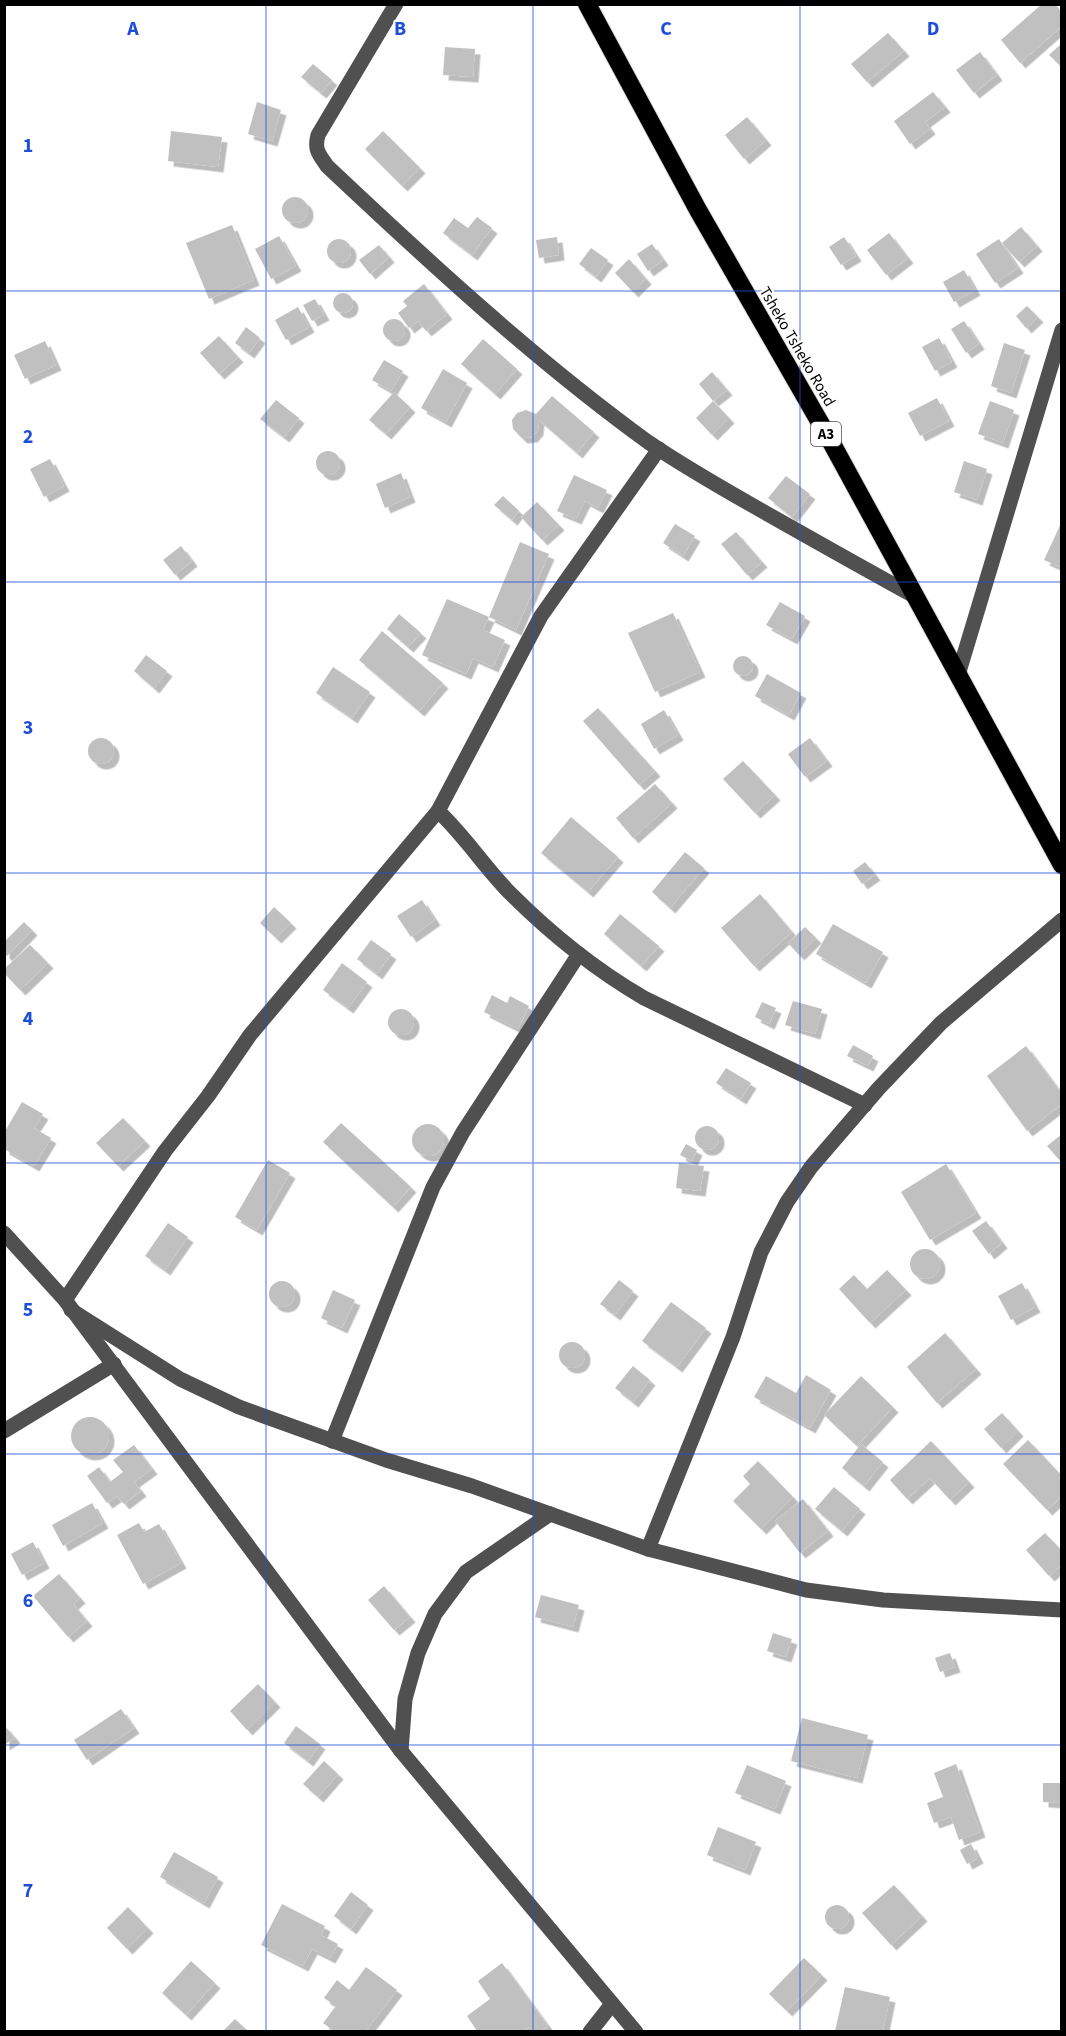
<svg xmlns="http://www.w3.org/2000/svg" width="1066" height="2036" font-family="'Source Sans 3',sans-serif">
<defs>
<filter id="shadow"><feDropShadow dx="5.5" dy="5.5" stdDeviation="0" flood-color="#0004"/></filter>
</defs>
<rect width="100%" height="100%" fill="#fff"/>
<g fill="#c0c0c0" filter="url(#shadow)">
<polygon points="1042,4 1055,4 1062,12 1062,26 1020,63 1001,40"/>
<polygon points="888,33 904,51 867,82 851,64"/>
<polygon points="1062,43 1062,67 1049,55"/>
<polygon points="445,47 475,49 473,77 443,75"/>
<polygon points="980,52 997,75 974,93 956,70"/>
<polygon points="313,64 332,80 321,93 301,77"/>
<polygon points="933,92 945,107 925,122 930,129 910,144 894,121"/>
<polygon points="257,102 281,110 272,141 248,134"/>
<polygon points="747,117 766,140 744,159 725,135"/>
<polygon points="171,131 222,137 218,167 168,161"/>
<polygon points="383,131 420,168 402,186 365,149"/>
<circle cx="295" cy="210" r="13"/>
<polygon points="477,217 492,228 472,255 443,233 454,218 468,228"/>
<polygon points="232,225 254,280 209,299 186,243"/>
<polygon points="1021,227 1037,246 1019,262 1002,243"/>
<polygon points="889,233 908,258 886,275 867,250"/>
<polygon points="279,236 296,266 271,279 255,249"/>
<polygon points="557,237 559,255 539,258 536,240"/>
<polygon points="844,237 856,256 841,265 829,247"/>
<circle cx="339" cy="251" r="12"/>
<polygon points="999,239 1018,268 995,283 976,254"/>
<polygon points="652,244 663,260 648,271 637,254"/>
<polygon points="379,245 389,257 370,274 359,260"/>
<polygon points="591,248 608,260 596,277 579,264"/>
<polygon points="629,259 646,279 633,292 615,273"/>
<polygon points="964,270 975,290 954,302 943,282"/>
<polygon points="424,284 447,314 426,331 418,321 409,328 398,313 407,306 403,301"/>
<circle cx="343" cy="303" r="10"/>
<polygon points="315,299 324,315 312,321 303,305"/>
<polygon points="1027,306 1038,317 1026,328 1016,316"/>
<polygon points="298,307 309,327 286,340 275,320"/>
<circle cx="394" cy="330" r="11"/>
<polygon points="964,321 979,344 966,353 951,329"/>
<polygon points="246,327 260,338 249,353 235,343"/>
<polygon points="219,336 238,357 219,374 200,353"/>
<polygon points="939,338 952,362 935,371 922,347"/>
<polygon points="483,339 517,369 495,394 461,364"/>
<polygon points="45,341 56,365 25,379 14,355"/>
<polygon points="1004,343 1025,350 1011,393 991,386"/>
<polygon points="384,360 403,371 391,391 372,380"/>
<polygon points="443,369 467,383 446,422 421,408"/>
<polygon points="712,372 727,390 713,401 729,418 712,435 696,418 713,401 699,384"/>
<polygon points="394,392 410,407 386,434 369,420"/>
<polygon points="552,396 594,432 577,453 539,420 538,430 532,437 522,438 513,429 512,420 517,413 526,410 536,414"/>
<polygon points="937,398 949,421 920,436 908,413"/>
<polygon points="276,400 299,418 284,437 260,419"/>
<polygon points="990,401 1014,410 1003,443 978,434"/>
<circle cx="328" cy="463" r="12"/>
<polygon points="50,459 64,486 44,497 30,469"/>
<polygon points="964,461 987,469 977,500 954,492"/>
<polygon points="401,473 410,497 385,508 376,484"/>
<polygon points="574,475 607,490 598,508 585,501 576,519 557,511"/>
<polygon points="786,476 810,494 792,517 768,498"/>
<polygon points="503,496 519,511 512,520 494,505"/>
<polygon points="537,502 559,525 542,540 521,517"/>
<polygon points="1062,521 1062,568 1044,560"/>
<polygon points="675,524 695,536 683,556 663,543"/>
<polygon points="736,532 762,562 747,575 721,544"/>
<polygon points="520,542 549,554 516,630 489,617 483,630 505,640 493,667 473,658 466,674 422,655 447,599 489,617"/>
<polygon points="181,546 192,561 175,575 163,560"/>
<polygon points="780,602 805,616 792,639 766,625"/>
<polygon points="673,613 700,672 655,692 628,633"/>
<polygon points="399,614 421,633 408,647 387,629"/>
<polygon points="382,631 443,683 419,711 359,660"/>
<polygon points="146,655 167,671 154,688 134,671"/>
<circle cx="743" cy="666" r="10"/>
<polygon points="333,667 370,692 352,718 316,693"/>
<polygon points="767,674 801,693 789,715 755,696"/>
<polygon points="598,708 655,771 639,785 583,721"/>
<polygon points="664,710 678,735 654,749 641,724"/>
<polygon points="810,738 827,761 805,777 788,754"/>
<circle cx="101" cy="751" r="13"/>
<polygon points="743,761 775,795 755,813 723,779"/>
<polygon points="655,784 672,803 633,838 616,818"/>
<polygon points="571,817 618,857 588,892 541,853"/>
<polygon points="685,852 704,868 670,908 652,892"/>
<polygon points="865,862 875,875 862,884 853,871"/>
<polygon points="760,894 792,932 754,966 721,928"/>
<polygon points="422,900 435,920 411,937 397,916"/>
<polygon points="274,907 291,923 276,938 260,923"/>
<polygon points="620,914 659,946 641,966 604,934"/>
<polygon points="24,922 32,930 7,956 4,953 4,942"/>
<polygon points="833,924 883,952 866,983 816,954"/>
<polygon points="805,927 816,938 799,955 788,943"/>
<polygon points="371,940 391,954 377,974 357,959"/>
<polygon points="30,945 48,963 20,990 4,973 4,969"/>
<polygon points="342,963 367,982 348,1008 323,990"/>
<polygon points="492,995 507,1003 510,996 529,1006 518,1029 484,1012"/>
<polygon points="793,1001 822,1009 815,1034 785,1025"/>
<polygon points="762,1002 776,1008 769,1024 755,1017"/>
<circle cx="401" cy="1022" r="13"/>
<polygon points="853,1045 873,1056 868,1066 847,1056"/>
<polygon points="1026,1046 1062,1094 1062,1104 1027,1131 987,1076"/>
<polygon points="726,1068 751,1083 741,1099 716,1083"/>
<polygon points="22,1102 43,1114 34,1128 51,1138 34,1166 4,1149 4,1133"/>
<polygon points="123,1118 145,1141 118,1166 96,1143"/>
<polygon points="341,1123 411,1187 393,1207 323,1142"/>
<circle cx="428" cy="1140" r="16"/>
<circle cx="707" cy="1138" r="12"/>
<polygon points="1062,1134 1062,1163 1047,1146"/>
<polygon points="686,1144 697,1150 692,1161 680,1155"/>
<polygon points="268,1160 290,1173 257,1230 235,1217"/>
<polygon points="679,1163 704,1166 700,1191 676,1188"/>
<polygon points="946,1164 976,1213 930,1240 901,1192"/>
<polygon points="986,1221 1002,1243 989,1254 972,1231"/>
<polygon points="168,1223 188,1237 165,1270 145,1256"/>
<circle cx="925" cy="1264" r="15"/>
<polygon points="887,1270 906,1290 870,1323 839,1289 854,1275 867,1289"/>
<polygon points="619,1280 633,1291 615,1315 600,1304"/>
<circle cx="282" cy="1294" r="13"/>
<polygon points="1022,1283 1035,1307 1011,1320 998,1296"/>
<polygon points="333,1290 355,1300 342,1328 321,1318"/>
<polygon points="671,1302 706,1328 677,1367 642,1341"/>
<polygon points="945,1333 976,1369 937,1403 907,1367"/>
<circle cx="572" cy="1355" r="13"/>
<polygon points="633,1366 650,1380 633,1402 615,1388"/>
<polygon points="806,1375 831,1390 810,1428 754,1397 766,1376 796,1393"/>
<polygon points="861,1376 893,1407 857,1446 824,1415"/>
<polygon points="1002,1413 1018,1431 1001,1448 984,1429"/>
<circle cx="90" cy="1436" r="19"/>
<polygon points="1028,1440 1062,1476 1062,1496 1047,1510 1003,1464"/>
<polygon points="931,1441 969,1482 950,1500 930,1478 907,1499 890,1480"/>
<polygon points="861,1444 883,1462 864,1486 842,1468"/>
<polygon points="134,1445 152,1469 134,1482 141,1491 124,1504 117,1496 107,1503 87,1476 99,1467 110,1482 123,1472 113,1460"/>
<polygon points="758,1461 793,1497 761,1529 733,1501 750,1484 743,1476"/>
<polygon points="834,1487 860,1509 842,1531 815,1509"/>
<polygon points="803,1499 828,1531 800,1553 775,1521"/>
<polygon points="92,1503 103,1523 63,1546 52,1525"/>
<polygon points="139,1523 144,1532 159,1524 181,1563 143,1584 117,1535"/>
<polygon points="1045,1533 1062,1551 1062,1565 1049,1576 1026,1550"/>
<polygon points="33,1542 44,1563 22,1575 11,1554"/>
<polygon points="59,1574 80,1598 73,1604 87,1621 68,1637 33,1596"/>
<polygon points="384,1586 410,1617 394,1630 368,1600"/>
<polygon points="541,1595 579,1605 573,1627 535,1617"/>
<polygon points="773,1633 792,1639 786,1657 767,1651"/>
<polygon points="950,1653 955,1667 940,1672 935,1658"/>
<polygon points="258,1684 275,1702 247,1730 230,1711"/>
<polygon points="121,1709 134,1728 87,1760 74,1740"/>
<polygon points="802,1718 868,1735 857,1778 791,1761"/>
<polygon points="4,1725 15,1738 4,1745"/>
<polygon points="296,1726 320,1744 308,1761 284,1743"/>
<polygon points="324,1761 338,1774 318,1797 303,1784"/>
<polygon points="956,1764 980,1832 959,1840 951,1817 934,1823 927,1803 943,1797 934,1773"/>
<polygon points="747,1765 786,1781 775,1809 735,1793"/>
<polygon points="1043,1783 1062,1783 1061,1803 1043,1802"/>
<polygon points="718,1827 756,1842 745,1870 707,1855"/>
<polygon points="971,1844 978,1858 967,1864 960,1850"/>
<polygon points="174,1852 218,1877 204,1903 160,1877"/>
<polygon points="894,1885 922,1916 891,1945 862,1913"/>
<polygon points="351,1892 368,1905 351,1929 334,1916"/>
<polygon points="282,1904 325,1926 321,1935 338,1944 330,1958 312,1949 303,1966 261,1945"/>
<circle cx="837" cy="1917" r="12"/>
<polygon points="128,1907 148,1928 127,1949 107,1928"/>
<polygon points="804,1958 822,1975 787,2011 769,1994"/>
<polygon points="191,1961 215,1983 186,2015 162,1993"/>
<polygon points="502,1963 548,2026 541,2031 533,2031 530,2027 523,2031 477,2031 467,2016 490,1999 478,1981"/>
<polygon points="366,1967 397,1990 366,2031 334,2031 323,2023 336,2006 324,1998 337,1980 349,1990"/>
<polygon points="845,1987 890,1997 883,2031 835,2031"/>
<polygon points="235,2019 248,2031 223,2031"/>
</g>
<g fill="none" stroke-linecap="round" stroke-linejoin="round">
<g stroke="#dbdbdb" stroke-width="20">
<polyline id="highway" points="587,4 698,210 830,440 1062,865"/>
</g>
<g stroke="#505050" stroke-width="15">
<path d="M396 4 318 135C314 150 319 154 327 166 430 263 534 359 648 442 683 466 720 487 757 508 810 538 863 568 916 597"/>
<path d="M659 449 541 616 438 811C465 836 485 868 511 894 550 933 596 970 644 998L865 1105"/>
<polyline points="958,675 1062,330"/>
<polyline points="4,1233 65,1300 401,1751 636,2032"/>
<polyline points="65,1300 165,1151 208,1096 250,1035 438,811"/>
<polyline points="71,1310 180,1379 239,1407 386,1460 472,1486 648,1549 806,1590 883,1600 1062,1610"/>
<polyline points="4,1431 114,1364"/>
<polyline points="332,1441 433,1187 463,1132 579,954"/>
<polyline points="648,1549 733,1337 761,1252 787,1202 811,1167 879,1088 941,1023 1062,920"/>
<polyline points="401,1751 405,1699 418,1653 435,1614 466,1572 550,1514"/>
<polyline points="590,2032 612,2004"/>
</g>
<use href="#highway" stroke="#000" stroke-width="18"/>
</g>
<path fill="none" stroke="#1d4ed8" stroke-width="1.5" stroke-opacity="0.55" d="M266 4V2032M533 4V2032M800 4V2032M4 291H1062M4 582H1062M4 873H1062M4 1163H1062M4 1454H1062M4 1745H1062"/>
<g text-anchor="middle" stroke-width="4.5" stroke-linejoin="round" paint-order="stroke">
<rect fill="#fff" stroke="#4c4c4c" stroke-width="1.5" x="811" y="422" width="30" height="24" rx="4.5"/>
<g font-size="15" font-weight="bold" fill="#000">
<text x="826" y="439">A3</text>
</g>
<g font-size="16" fill="#000" stroke="#fff">
<text transform="translate(798 346) rotate(60)" y="6">Tsheko Tsheko Road</text>
</g>
</g>
<g font-size="20" text-anchor="middle" font-weight="bold" fill="#1d4ed8" stroke="#fff" stroke-width="4.5" stroke-linejoin="round" paint-order="stroke">
<text x="133" y="35">A</text>
<text x="400" y="35">B</text>
<text x="666" y="35">C</text>
<text x="933" y="35">D</text>
<text x="28" y="152">1</text>
<text x="28" y="443">2</text>
<text x="28" y="734">3</text>
<text x="28" y="1025">4</text>
<text x="28" y="1316">5</text>
<text x="28" y="1607">6</text>
<text x="28" y="1897">7</text>
</g>
<rect width="1066" height="2036" fill="none" stroke="#000000" stroke-width="12"/>
</svg>
